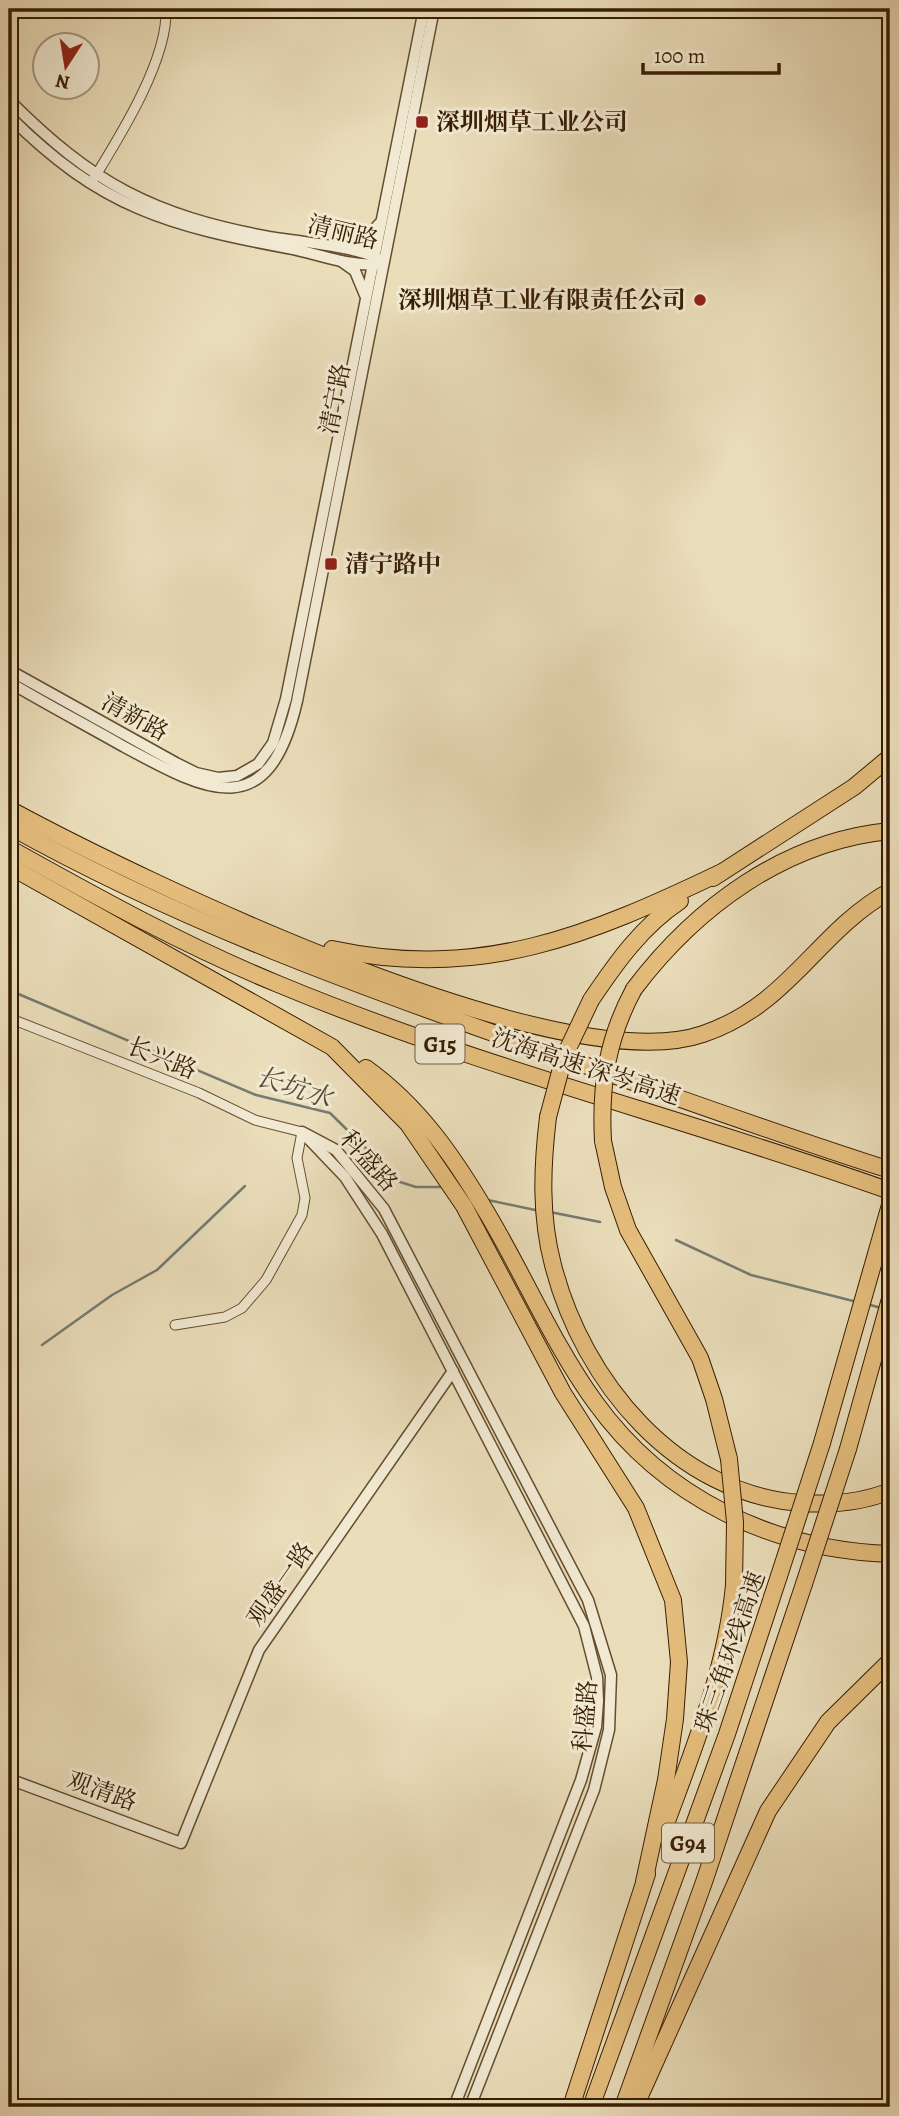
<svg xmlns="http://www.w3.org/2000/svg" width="899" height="2116" font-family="Alegreya,'Noto Serif SC',serif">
<rect width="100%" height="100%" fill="#eaddba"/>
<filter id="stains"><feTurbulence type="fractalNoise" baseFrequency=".00286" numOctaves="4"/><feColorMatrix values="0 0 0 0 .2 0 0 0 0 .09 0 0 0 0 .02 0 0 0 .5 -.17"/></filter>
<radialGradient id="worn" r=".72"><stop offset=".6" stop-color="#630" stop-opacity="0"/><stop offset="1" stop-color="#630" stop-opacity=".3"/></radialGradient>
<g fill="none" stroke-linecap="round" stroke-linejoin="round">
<g stroke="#747b70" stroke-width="2.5">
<polyline points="9,990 256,1095 330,1113 400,1182 416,1187 445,1187"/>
<polyline points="488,1200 540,1211"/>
<polyline points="550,1212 600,1222"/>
<polyline points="676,1240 751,1275 857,1302"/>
<polyline points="867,1304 881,1308"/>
<polyline points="42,1345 112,1295 157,1270 245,1186"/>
</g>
<g stroke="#644d2e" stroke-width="11">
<g id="minor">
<path d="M93 180C120 136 168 60 166 9"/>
<polyline points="9,1018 199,1093 255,1120 302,1132 297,1158 305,1198 302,1215 266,1280 242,1308 225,1317 175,1325"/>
</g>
</g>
<g stroke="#644d2e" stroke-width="13">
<g id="tertiary">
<path d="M9 100C93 184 152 215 269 237 294 241 359 247 379 259"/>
<path d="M9 116C101 208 168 226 293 249 318 254 351 267 377 264"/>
<polyline points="345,248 363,242 379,224"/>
<polyline points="341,261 355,271 365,295"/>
<polyline points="9,670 176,763 196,773 218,778 237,776 258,764 273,743 286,699 424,9"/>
<path d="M9 682C46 704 84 724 121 745 206 791 268 827 297 701L434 9"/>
<polyline points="302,1132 336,1150 384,1209 588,1600 611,1675 609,1730 594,1790 470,2107"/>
<polyline points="304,1134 345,1177 382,1234 584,1626 597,1677 598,1701 596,1727 581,1780 454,2107"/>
<polyline points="9,1779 181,1843 259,1650 453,1371"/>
</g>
</g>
<g stroke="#371d00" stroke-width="18">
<g id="motorway">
<path d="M9 809C144 882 561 1083 703 1034 791 1004 816 932 890 891"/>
<path d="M9 826C180 922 366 989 550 1053 663 1092 776 1134 890 1170"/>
<path d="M9 848C97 897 185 946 278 984 477 1067 688 1119 890 1191"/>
<polyline points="9,866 332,1047 408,1124 464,1206 563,1393 636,1508 673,1600 679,1662 675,1719 666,1780 644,1882"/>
<polyline points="713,878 854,787 890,757"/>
<path d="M332 949C481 981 590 935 722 872"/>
<path d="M634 989C696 907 785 841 890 831"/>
<path d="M591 1000C616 963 642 926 680 901"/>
<path d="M366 1068C419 1106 454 1157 487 1213 524 1275 553 1344 595 1402 664 1498 773 1550 890 1554"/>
<path d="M548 1117C542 1167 540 1216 553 1265 583 1382 676 1494 801 1503 831 1505 863 1502 890 1491"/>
<polyline points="603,1141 613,1187 628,1230 700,1358 714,1399 729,1459"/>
<polyline points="822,1443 890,1205"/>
<polyline points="848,1449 890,1299"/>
<path d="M666 1824C695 1745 726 1669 734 1585"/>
<polyline points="571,2107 647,1874"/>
<polyline points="591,2107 727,1734 779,1576"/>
<polyline points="623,2107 704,1882 804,1584"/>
<polyline points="635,2107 768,1811 828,1722 890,1661"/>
</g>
</g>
<use href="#minor" stroke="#f1e9d2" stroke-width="9"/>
<use href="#tertiary" stroke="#f1e9d2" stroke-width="10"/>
<use href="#motorway" stroke="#e5be7d" stroke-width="16"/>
<g stroke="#371d00" stroke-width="18" stroke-linecap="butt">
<g id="motorway-bridge">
<polyline points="548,1117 564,1057 591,1000"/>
<path d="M603 1141C600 1086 607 1039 634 989"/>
<polyline points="729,1459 735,1522 734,1585"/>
<polyline points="779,1576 822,1443"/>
<polyline points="804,1584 848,1449"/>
</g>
</g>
<use href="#motorway-bridge" stroke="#e5be7d" stroke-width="16"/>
</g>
<g fill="#8f2418" stroke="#f1e9d2" stroke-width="2.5">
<rect x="415" y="115" width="14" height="14" rx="3.5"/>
<circle cx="700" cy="300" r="7"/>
<rect x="324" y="557" width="14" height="14" rx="3.5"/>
</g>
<g text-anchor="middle" stroke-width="6" stroke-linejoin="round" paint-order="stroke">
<g fill="#f1e9d2" stroke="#6f5a3f" stroke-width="2">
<rect x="415.5" y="1024.5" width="49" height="39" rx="5"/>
<rect x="662" y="1823.5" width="52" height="39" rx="5"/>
</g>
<g font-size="23" font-weight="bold" fill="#371d00">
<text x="440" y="1052">G15</text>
<text x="688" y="1851">G94</text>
</g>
<g font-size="24" font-weight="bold" fill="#371d00" stroke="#f1e9d2" text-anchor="start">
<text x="436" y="130">深圳烟草工业公司</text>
<text x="686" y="308" text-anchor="end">深圳烟草工业有限责任公司</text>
<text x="345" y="572">清宁路中</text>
</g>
<g font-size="24" fill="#371d00" stroke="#f1e9d2">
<text transform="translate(343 232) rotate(14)" y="8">清丽路</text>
<text transform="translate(335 399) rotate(-79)" y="8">清宁路</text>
<text transform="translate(135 717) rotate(29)" y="8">清新路</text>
<text transform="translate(162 1058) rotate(22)" y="8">长兴路</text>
<text transform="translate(586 1067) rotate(18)" y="8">沈海高速 深岑高速</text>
<text transform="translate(369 1161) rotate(48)" y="8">科盛路</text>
<text transform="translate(280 1584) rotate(-55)" y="8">观盛一路</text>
<text transform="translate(730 1652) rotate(-71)" y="8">珠三角环线高速</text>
<text transform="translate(585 1716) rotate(-85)" y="8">科盛路</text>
<text transform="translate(102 1791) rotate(20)" y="8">观清路</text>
</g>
<g font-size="26" font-style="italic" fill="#554c38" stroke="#f1e9d2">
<text transform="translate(294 1087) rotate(18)" y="9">长坑水</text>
</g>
</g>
<rect width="899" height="2116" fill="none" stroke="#eaddba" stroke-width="35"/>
<rect x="10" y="10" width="878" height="2095" fill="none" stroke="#371d00" stroke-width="3.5"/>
<rect x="18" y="18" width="864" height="2081" fill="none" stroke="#371d00" stroke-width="2"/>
<g transform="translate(66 66) rotate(192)"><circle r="33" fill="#f1e9d2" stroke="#a7977e" stroke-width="2"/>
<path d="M0-5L12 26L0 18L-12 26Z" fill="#8f2418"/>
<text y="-10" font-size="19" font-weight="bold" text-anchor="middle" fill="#371d00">N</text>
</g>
<path d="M643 63v10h136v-10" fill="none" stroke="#371d00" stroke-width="3.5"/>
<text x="654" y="63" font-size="21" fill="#371d00" stroke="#f1e9d2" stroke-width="5" paint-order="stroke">100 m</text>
<rect width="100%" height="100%" filter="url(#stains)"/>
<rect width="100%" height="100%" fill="url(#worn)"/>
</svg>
